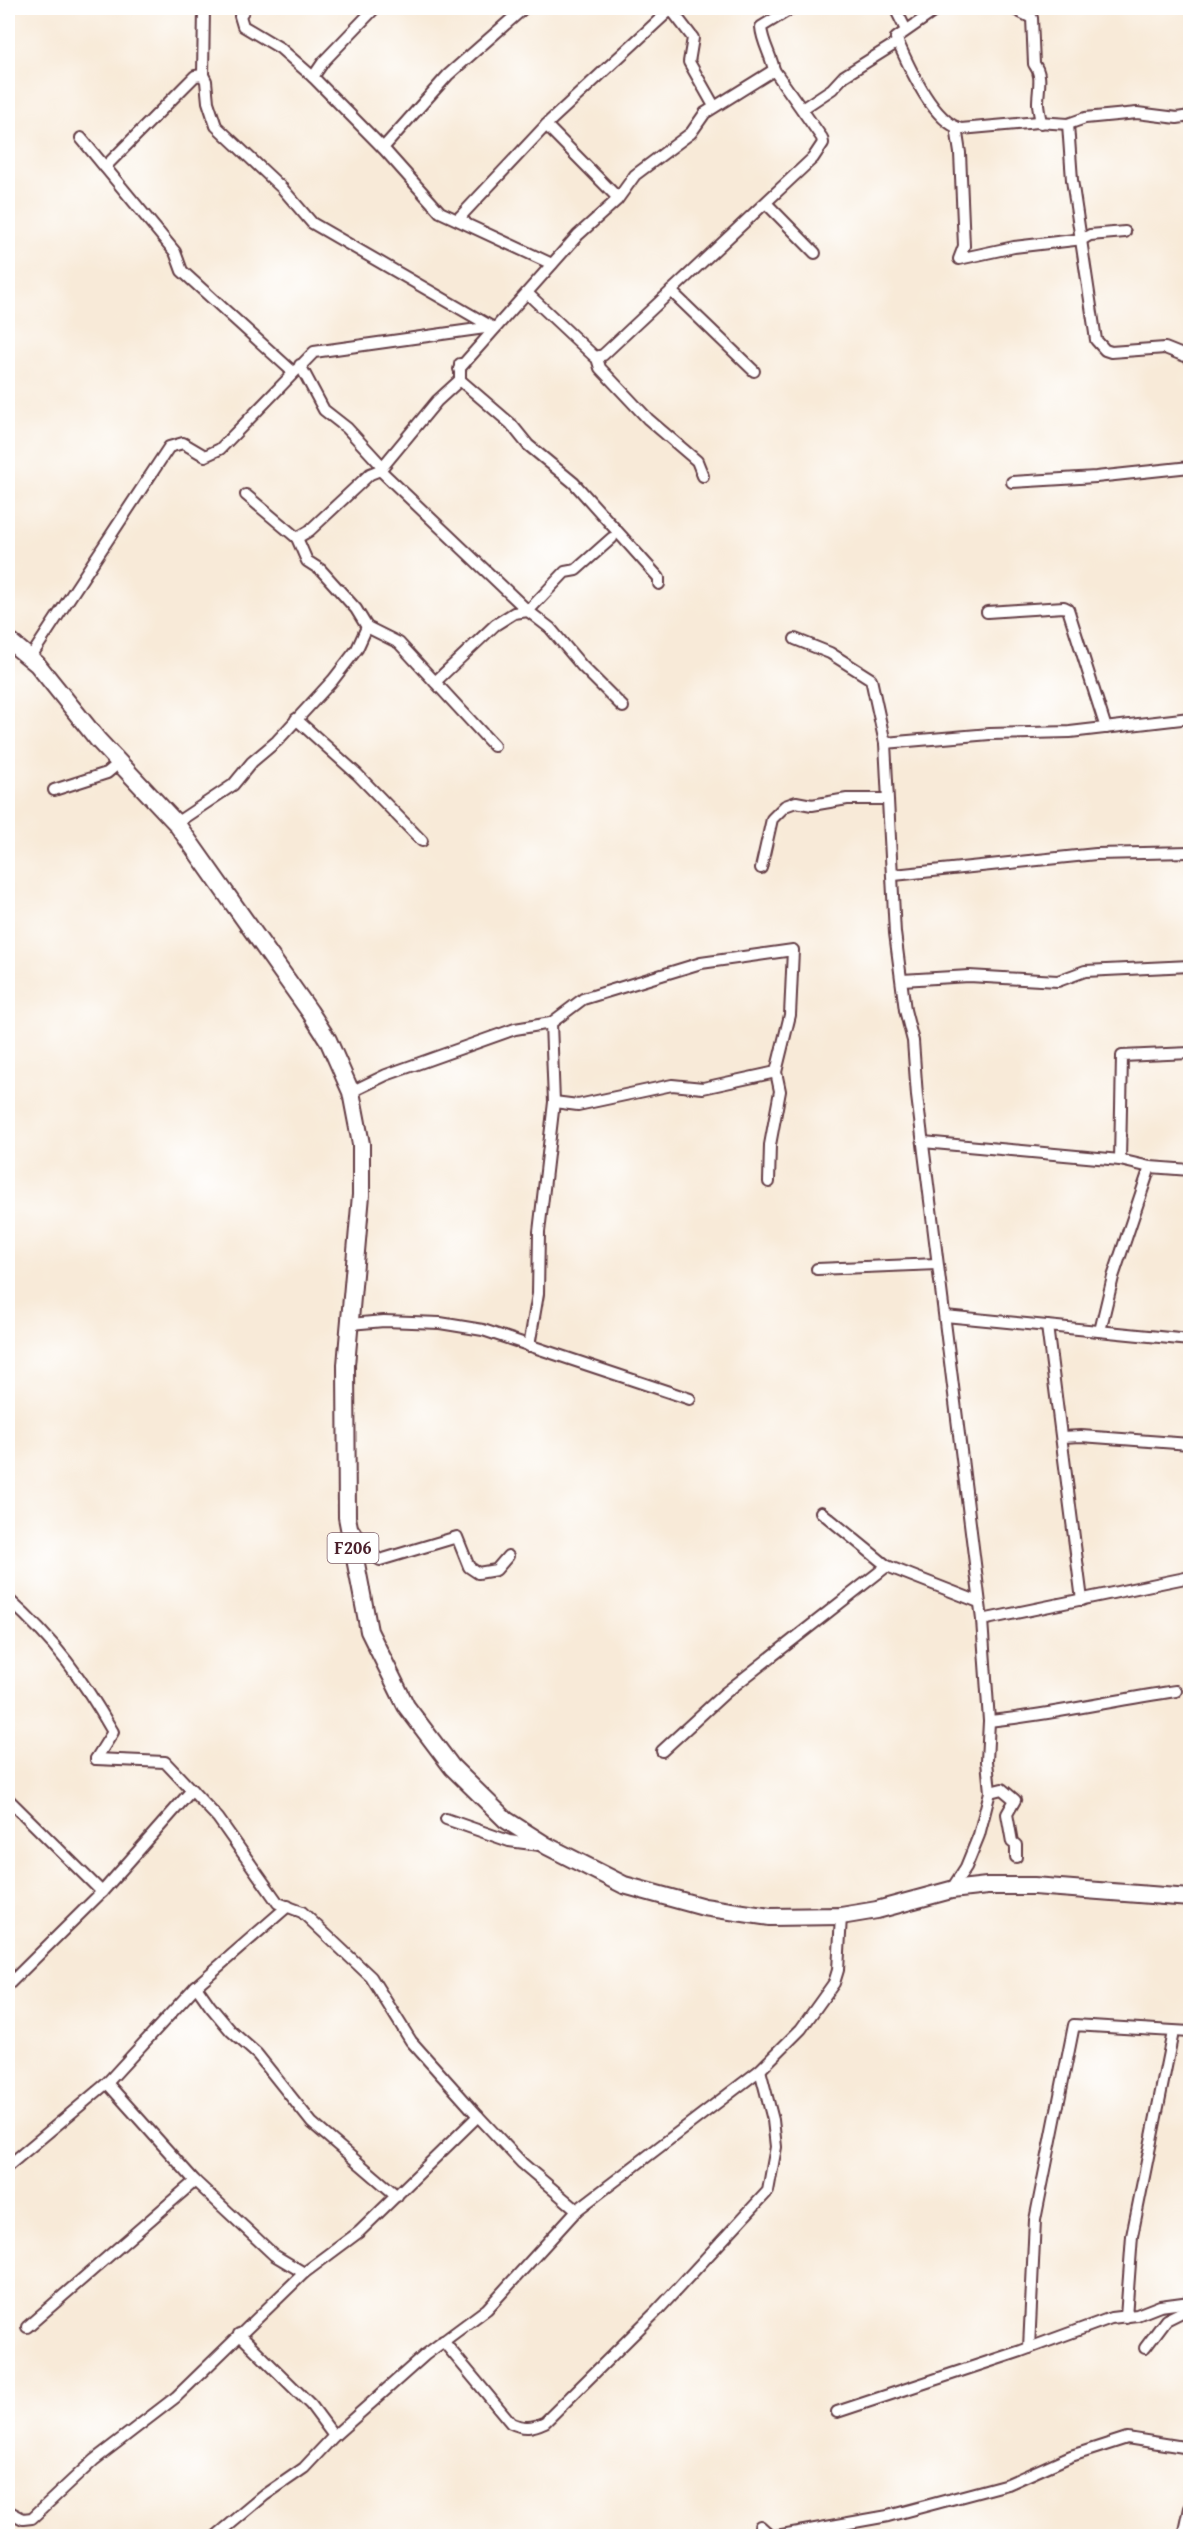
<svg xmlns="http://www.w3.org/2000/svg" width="1198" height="2544" font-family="'Gentium Book Plus',serif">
<rect width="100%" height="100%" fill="#fff"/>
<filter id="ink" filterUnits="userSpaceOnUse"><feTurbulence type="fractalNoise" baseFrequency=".0167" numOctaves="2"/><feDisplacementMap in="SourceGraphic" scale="12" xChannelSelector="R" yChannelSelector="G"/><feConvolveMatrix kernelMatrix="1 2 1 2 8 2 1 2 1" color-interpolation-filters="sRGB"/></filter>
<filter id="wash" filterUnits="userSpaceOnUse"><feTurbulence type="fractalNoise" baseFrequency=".008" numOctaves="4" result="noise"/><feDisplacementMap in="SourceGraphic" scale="24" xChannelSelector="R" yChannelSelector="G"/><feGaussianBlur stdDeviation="1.35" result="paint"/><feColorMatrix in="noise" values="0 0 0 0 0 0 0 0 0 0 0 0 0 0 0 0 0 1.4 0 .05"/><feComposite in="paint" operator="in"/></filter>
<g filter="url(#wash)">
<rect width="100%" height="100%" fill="#f8ead8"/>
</g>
<g filter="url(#ink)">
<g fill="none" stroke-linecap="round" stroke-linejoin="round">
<g stroke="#643d45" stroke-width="14">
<g id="minor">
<polyline points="245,8 240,16 243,26 280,48 313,77"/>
<polyline points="375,8 324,61 313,77 383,148"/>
<polyline points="524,8 448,75 383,148 440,212 552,264"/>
<polyline points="670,8 693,38 689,62 714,106"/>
<polyline points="895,8 906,30"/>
<path d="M939 8 896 38C908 64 931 120 961 129L1038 122 1068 124 1085 118 1137 113 1177 118 1190 116"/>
<path d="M1012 8 1032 18 1034 64C1043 75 1038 89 1038 103 1038 109 1040 116 1041 123"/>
<path d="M774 70C771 55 762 42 761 27L792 8"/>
<polyline points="203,75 204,8"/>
<polyline points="802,109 832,89 844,76 898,42"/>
<polyline points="1068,124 1072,180 1096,340 1105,350 1111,352 1165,348 1190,358"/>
<polyline points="546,125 618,198"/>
<polyline points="956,127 960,153 964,246 959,259 1014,247 1083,239 1090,235 1125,232"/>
<polyline points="81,138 175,252 182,271 293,372"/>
<polyline points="766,203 815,253"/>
<polyline points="465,222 458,219 550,121 672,8"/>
<polyline points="671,291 754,371"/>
<polyline points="597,358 600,368 648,419 697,461 703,476"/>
<polyline points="300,365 324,410 347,428 382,466"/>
<polyline points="459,369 578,235 617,200 635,175 691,133 705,113 774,70 822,138 823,143 813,158 603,355 595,357 527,293"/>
<polyline points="460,380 511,424 528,445 574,483 659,578 659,584"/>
<polyline points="380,470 528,611 550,628 582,666 623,707"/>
<polyline points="1012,482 1096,477 1190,467"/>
<polyline points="246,495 297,538 307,561 321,570 356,609 367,627 399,643 494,746"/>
<polyline points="297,538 309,531 370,474 380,470 437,401 460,380 460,364"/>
<polyline points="987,612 1064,607 1068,609 1106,728"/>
<polyline points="795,639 830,653 871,679 885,743 895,933 905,1010 913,1041 917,1096 982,1620 989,1721 987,1761 990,1792 979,1835 966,1867 951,1890"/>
<polyline points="30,658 169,447 183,443 205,456 220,449 314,352 492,327 312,223 282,188 216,126 208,102 206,81 203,75 195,76 185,86 105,167"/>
<polyline points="435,682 495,625 514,613 528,611 565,572 576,570 612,538"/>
<polyline points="296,719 357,774 422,841"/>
<polyline points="885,743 990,734 1070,732 1190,718"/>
<polyline points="54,790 107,773 119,763"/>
<polyline points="176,823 233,785 252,762 277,741 333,680 357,649 367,627"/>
<polyline points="761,868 772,819 785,806 796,802 812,805 847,799 886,799"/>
<polyline points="894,875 1096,854 1190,852"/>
<polyline points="902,980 969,976 1058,981 1085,971 1190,966"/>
<polyline points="351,1092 386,1075 515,1029 551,1023 583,999 701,963 793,950 790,1015 776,1072 780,1091 770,1145 769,1182"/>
<polyline points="554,1102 578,1105 672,1085 703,1088 776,1072"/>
<polyline points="923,1142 1120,1160 1150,1167 1190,1170"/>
<polyline points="1120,1160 1122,1056 1190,1053"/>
<polyline points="817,1269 937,1264"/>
<polyline points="945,1316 1190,1340"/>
<polyline points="350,1324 384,1321 440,1323 483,1330 690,1399"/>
<polyline points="1047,1326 1082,1600"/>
<polyline points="1100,1331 1113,1277 1150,1167"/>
<polyline points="529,1346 538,1294 539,1232 554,1102 551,1023"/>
<polyline points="1062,1437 1081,1436 1190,1444"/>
<polyline points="821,1512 887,1566 979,1602"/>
<polyline points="354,1530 364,1548 380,1560 457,1537 469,1567 478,1573 496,1570 508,1556"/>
<path d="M8 1599C55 1641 82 1678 113 1732L96 1759"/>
<polyline points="982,1620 1190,1577"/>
<path d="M989 1721C1052 1715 1113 1700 1176 1691"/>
<polyline points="662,1751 725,1693 887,1566"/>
<polyline points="96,1759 165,1762 218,1818 278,1903 302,1912 371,1977 411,2041 478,2116 522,2163 577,2210"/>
<polyline points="990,1792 1002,1789 1015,1800 1007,1814 1012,1842 1016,1845 1016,1857"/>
<polyline points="8,1799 102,1892"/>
<polyline points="446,1819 509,1841 540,1845"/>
<polyline points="8,1985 102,1892 192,1790"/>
<polyline points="196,1986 210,2006 231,2031 257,2054 312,2123 397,2196"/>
<polyline points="107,2083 195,2181 274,2255 304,2273"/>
<polyline points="8,2166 107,2083 196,1986 288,1906"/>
<polyline points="1126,2317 1132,2236 1173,2032"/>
<polyline points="27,2327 195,2181"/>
<polyline points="239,2334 311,2405 334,2436"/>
<path d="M443 2341 511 2423C524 2429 532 2428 545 2422L657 2311 768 2191 776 2147 773 2120 760 2070"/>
<polyline points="1029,2348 1035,2220 1074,2025 1190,2032"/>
<polyline points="1145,2348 1166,2320 1190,2308"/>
<polyline points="837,2412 1021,2351 1111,2318 1137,2315 1160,2306 1190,2302"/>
<polyline points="8,2511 23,2519 32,2518 94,2460 176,2397 304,2273 359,2232 478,2116"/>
<polyline points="760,2526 771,2536"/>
<polyline points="216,2536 265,2495 304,2468 334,2436 425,2355 487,2309 577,2210 760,2070 801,2029 834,1983 838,1970 841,1916"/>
<polyline points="776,2536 888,2516 1008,2484 1071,2456 1127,2438 1190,2448"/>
<polyline points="1184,2536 1190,2508"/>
</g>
</g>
<g stroke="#643d45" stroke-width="20">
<polyline id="primary" points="8,640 37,664 98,740 176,823 310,1012 328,1040 351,1092 361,1144 361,1195 346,1365 347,1517 369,1631 406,1706 452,1767 506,1820 547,1846 624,1885 704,1907 770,1917 841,1916 877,1910 951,1890 987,1886 1034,1886 1190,1898"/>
</g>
<use href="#minor" stroke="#fff" stroke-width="10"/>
<use href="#primary" stroke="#fff" stroke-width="16"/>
</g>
</g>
<g text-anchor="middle" stroke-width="4.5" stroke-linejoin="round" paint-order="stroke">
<rect fill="#fff" stroke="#80626b" stroke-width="1.5" x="327.5" y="1533" width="51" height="30" rx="4.5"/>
<g font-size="18" font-weight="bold" fill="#4a1f2b">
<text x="353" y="1554">F206</text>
</g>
</g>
<rect width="1198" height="2544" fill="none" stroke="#fff" stroke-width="30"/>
</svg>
